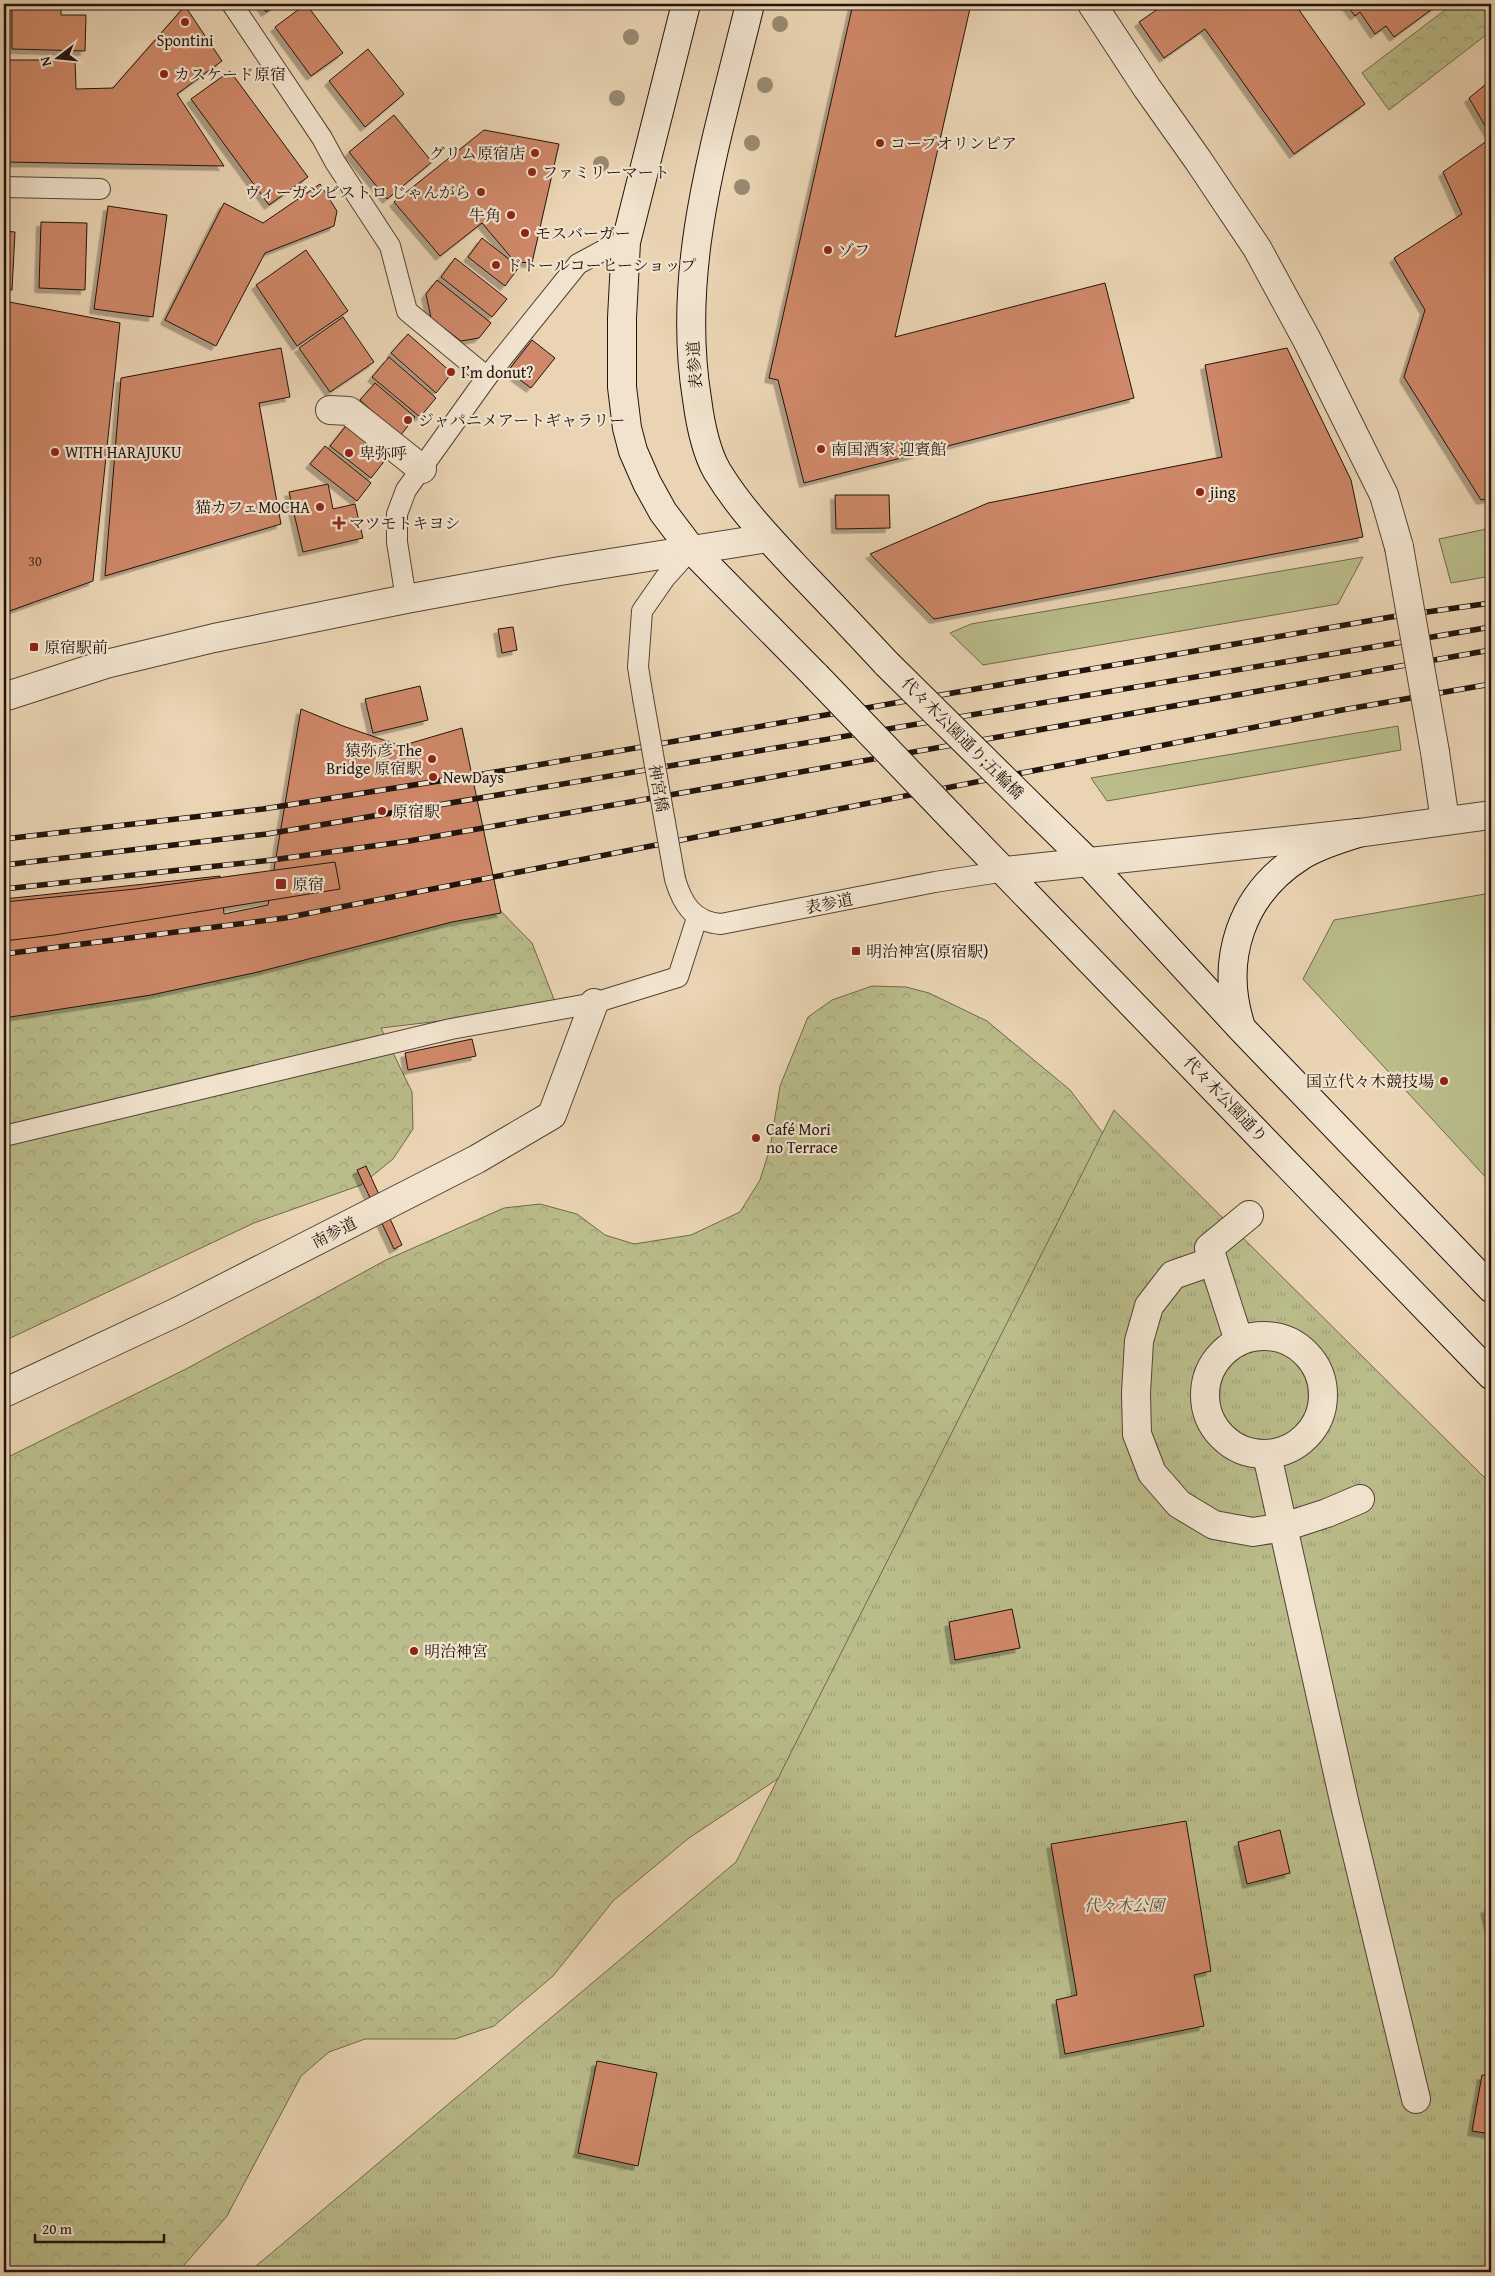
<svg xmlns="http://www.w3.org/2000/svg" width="1495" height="2276" font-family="'Gentium Book Plus','Noto Serif JP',serif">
<defs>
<pattern id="forest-crowns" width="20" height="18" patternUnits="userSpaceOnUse" patternTransform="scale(1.25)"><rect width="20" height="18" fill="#babc8a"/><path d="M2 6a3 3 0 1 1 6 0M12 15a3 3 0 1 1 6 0" fill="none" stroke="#a0a176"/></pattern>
<pattern id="park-tufts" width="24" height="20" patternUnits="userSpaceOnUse" patternTransform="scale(1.25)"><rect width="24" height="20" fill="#babc8a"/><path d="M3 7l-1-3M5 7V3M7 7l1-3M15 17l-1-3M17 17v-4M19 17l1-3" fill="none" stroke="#a0a176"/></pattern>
<filter id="shadow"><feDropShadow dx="-4.5" dy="4.5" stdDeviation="0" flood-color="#0004"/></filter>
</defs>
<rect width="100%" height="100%" fill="#ead4b3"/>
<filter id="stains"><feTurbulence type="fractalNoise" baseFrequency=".004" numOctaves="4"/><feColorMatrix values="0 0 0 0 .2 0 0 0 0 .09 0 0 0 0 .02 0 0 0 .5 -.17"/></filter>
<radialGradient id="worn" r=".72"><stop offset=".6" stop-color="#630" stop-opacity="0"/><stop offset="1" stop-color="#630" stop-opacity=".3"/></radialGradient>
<g fill="#babc8a" stroke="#6e684c">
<polygon points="1491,528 1491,576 1451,583 1439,539"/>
<polygon points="1363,557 1338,604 983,665 950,633 971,624"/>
<polygon points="1398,726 1401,750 1107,801 1091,778"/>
<polygon points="1491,893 1491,1183 1303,979 1334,920"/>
</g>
<g fill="url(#forest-crowns)" stroke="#6e684c">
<polygon points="1453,4 1491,4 1491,31 1389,110 1362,73"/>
<polygon points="481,891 532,943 557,1007 381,1028 412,1092 413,1129 393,1159 361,1185 254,1223 4,1341 4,985 228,956"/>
<polygon points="872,986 906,987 929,993 987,1021 1070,1090 1121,1157 806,1760 689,1838 613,1901 553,1976 494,2026 455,2039 365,2039 329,2052 301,2076 227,2216 178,2272 4,2272 4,1459 186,1369 386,1260 504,1208 540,1204 577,1214 605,1235 634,1244 691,1235 740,1212 760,1180 770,1148 780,1086 808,1017 832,1000"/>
</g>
<polygon fill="url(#park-tufts)" stroke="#6e684c" points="1114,1110 1491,1484 1491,2272 249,2272 736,1862"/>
<g fill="#cf8869" stroke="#21130d" filter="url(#shadow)">
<polygon points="12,4 61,4 61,15 86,15 85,51 12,49"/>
<polygon points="260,4 278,4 266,12"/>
<polygon points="306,4 343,53 311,76 275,27"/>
<polygon points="853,4 971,4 895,337 1105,283 1134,398 804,483 778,380 769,378"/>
<polygon points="1165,4 1302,4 1297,7 1365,104 1294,154 1205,29 1164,58 1139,22"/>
<polygon points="1346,4 1439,4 1394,37 1386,26 1375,34 1360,12 1355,16"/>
<polygon points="185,6 222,61 177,94 224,166 5,162 9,60 75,60 76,89 113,88"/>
<polygon points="368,49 404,94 365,127 329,81"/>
<polygon points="230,71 308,177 269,205 191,99"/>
<polygon points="1491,80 1491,136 1469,98"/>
<polygon points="394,115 432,162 387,199 349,152"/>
<polygon points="484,130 559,144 532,263 515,262 482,223 440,256 394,202"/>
<polygon points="1491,138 1491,498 1481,500 1404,377 1425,310 1394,258 1462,214 1443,172"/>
<polygon points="320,184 337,211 334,226 265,253 216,346 165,320 224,203 263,223"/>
<polygon points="108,206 167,215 153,317 94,309"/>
<polygon points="41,222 87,223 85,290 39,288"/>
<polygon points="4,231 15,232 12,290 4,289"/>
<polygon points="482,238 519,267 505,286 468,257"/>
<polygon points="306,250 348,311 297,346 256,285"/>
<polygon points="455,258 507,299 492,317 441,277"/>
<polygon points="437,280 491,323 479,338 461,341 431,318 426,294"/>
<polygon points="4,301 120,323 93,581 4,613"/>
<polygon points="343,317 374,362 330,392 299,348"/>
<polygon points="408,334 452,373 436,393 391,353"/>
<polygon points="532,340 555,358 531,388 508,371"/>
<polygon points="281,348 290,397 259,403 281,524 105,576 121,378"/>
<polygon points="1287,348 1351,480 1363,537 934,619 870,554 988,503 1222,457 1205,365"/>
<polygon points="389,357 436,398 420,417 372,377"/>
<polygon points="375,383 415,417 400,436 360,400"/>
<polygon points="349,422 390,454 371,478 330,446"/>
<polygon points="325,446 371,483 357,501 310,464"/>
<polygon points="328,484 333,509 355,504 363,538 303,552 289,492"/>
<polygon points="835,495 889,495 890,528 836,529"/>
<polygon points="513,627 517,650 502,653 498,629"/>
<polygon points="420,686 428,720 373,733 365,699"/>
<polygon points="301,709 343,726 401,746 462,728 501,913 452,922 258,972 151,995 4,1018 4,899 220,876 224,914 268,905"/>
<polygon points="335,862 340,889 54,935 4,941 4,902 135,889"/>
<polygon points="472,1039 476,1056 408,1070 405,1053"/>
<polygon points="366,1166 402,1245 394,1249 357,1170"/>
<polygon points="1012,1609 1020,1648 955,1660 949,1622"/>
<polygon points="1186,1821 1211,1971 1194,1975 1204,2026 1065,2054 1056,2000 1077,1995 1051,1844"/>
<polygon points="1280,1830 1290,1873 1247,1884 1238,1842"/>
<polygon points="1491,1907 1491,1935 1485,1909"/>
<polygon points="597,2061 657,2073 638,2166 578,2153"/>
<polygon points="1482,2075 1491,2076 1491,2134 1472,2131"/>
</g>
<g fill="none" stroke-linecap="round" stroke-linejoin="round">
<g stroke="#534336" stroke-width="22">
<g id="service">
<polyline points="232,4 322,138 335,162 390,246 407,311 487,377"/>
<polyline points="4,187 100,189"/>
<polyline points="406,599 397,542 397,514 406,490 487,377 578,264 604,250 626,242"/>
<polyline points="643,698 638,667 642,611 665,578 691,549"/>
<path d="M675 879C682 903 693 922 721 924L935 882 1006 871"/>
<polyline points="4,1136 451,1029 594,1003 678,977 697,918"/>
</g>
</g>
<g stroke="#534336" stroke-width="30">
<g id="pedestrian">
<polyline points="1213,1261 1173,1275 1149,1306 1139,1341 1136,1393 1137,1434 1152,1473 1179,1504 1214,1525 1253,1532 1284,1527 1327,1513 1360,1499"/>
<circle cx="1264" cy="1395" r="59"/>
<polyline points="1239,1341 1209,1248 1249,1215"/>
<polyline points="4,1393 177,1312 477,1159 552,1115 594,1003"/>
<polyline points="1267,1455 1345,1805 1416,2099"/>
</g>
</g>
<g stroke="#534336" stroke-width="30">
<g id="minor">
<polyline points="1092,4 1147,88 1198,160 1257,248 1307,340 1384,495 1399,547"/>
<polyline points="330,410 349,411 422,469"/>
<polyline points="1435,752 1445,821"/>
</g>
</g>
<g stroke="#534336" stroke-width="30">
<g id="tertiary">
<polyline points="4,697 106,664 214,638 406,599 560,571 768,538"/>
<polyline points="1006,871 1358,833 1491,815"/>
</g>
</g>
<g stroke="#21130d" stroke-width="30">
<g id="secondary">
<polyline points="686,4 626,242 622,318 622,387 627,428 633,451 647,483 663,512 691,549 816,676"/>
<path d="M750 4C719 133 675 264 697 399 700 422 705 450 717 471 740 509 771 541 801 573 830 603 859 634 887 664"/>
<polyline points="1038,813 1087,861 1241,1028 1491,1288"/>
<polyline points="959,825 1491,1375"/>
<path d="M1241 1027C1219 960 1241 894 1301 856 1318 845 1340 839 1358 833"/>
</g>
</g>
<use href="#service" stroke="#f1e3ce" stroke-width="20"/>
<use href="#pedestrian" stroke="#f1e3ce" stroke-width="28"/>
<use href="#minor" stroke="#f1e3ce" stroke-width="28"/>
<use href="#tertiary" stroke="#f1e3ce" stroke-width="28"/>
<use href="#secondary" stroke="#f1e3ce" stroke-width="28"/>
<g stroke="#21130d" stroke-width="5.5">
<g id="rail">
<polyline points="4,839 263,809 520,768 1391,617 1491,603"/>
<polyline points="4,865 267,834 1491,627"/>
<polyline points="4,889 272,860 409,841 1491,650"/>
<polyline points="4,954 285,918 1342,710 1491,684"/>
</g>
</g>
<use href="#rail" stroke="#f1e3ce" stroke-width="4" stroke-dasharray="11" stroke-linecap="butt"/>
<g stroke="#534336" stroke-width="22" stroke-linecap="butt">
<polyline id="service-bridge" points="643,698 675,879"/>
</g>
<g stroke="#534336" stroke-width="30" stroke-linecap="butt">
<polyline id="minor-bridge" points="1399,547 1435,752"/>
</g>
<g stroke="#21130d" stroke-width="30" stroke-linecap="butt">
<g id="secondary-bridge">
<polyline points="887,664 1038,813"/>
<polyline points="816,676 959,825"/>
</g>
</g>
<use href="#service-bridge" stroke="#f1e3ce" stroke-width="20"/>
<use href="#minor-bridge" stroke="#f1e3ce" stroke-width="28"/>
<use href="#secondary-bridge" stroke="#f1e3ce" stroke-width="28"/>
</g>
<g fill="#998a70">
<circle cx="780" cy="24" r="8"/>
<circle cx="631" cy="37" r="8"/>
<circle cx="765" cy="85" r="8"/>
<circle cx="617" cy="98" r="8"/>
<circle cx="752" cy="143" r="8"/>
<circle cx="601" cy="164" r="8"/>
<circle cx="742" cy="187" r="8"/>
</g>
<g fill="#8f2418" stroke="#f1e3ce" stroke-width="2">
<circle cx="185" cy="22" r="5"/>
<circle cx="164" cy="74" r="5"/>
<circle cx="880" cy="143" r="5"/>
<circle cx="535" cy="153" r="5"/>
<circle cx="532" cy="172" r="5"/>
<circle cx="481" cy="192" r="5"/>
<circle cx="511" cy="215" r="5"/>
<circle cx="525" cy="233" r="5"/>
<circle cx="828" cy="250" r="5"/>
<circle cx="496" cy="265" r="5"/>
<circle cx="451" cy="372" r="5"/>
<circle cx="408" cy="420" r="5"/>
<circle cx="821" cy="449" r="5"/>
<circle cx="55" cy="452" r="5"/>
<circle cx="349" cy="453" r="5"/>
<circle cx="1200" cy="492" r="5"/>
<circle cx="320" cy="507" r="5"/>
<path d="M336.5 515.5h5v5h5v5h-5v5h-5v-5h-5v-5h5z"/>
<rect x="29" y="642" width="10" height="10" rx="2.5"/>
<circle cx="432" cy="759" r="5"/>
<circle cx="433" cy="777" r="5"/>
<circle cx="382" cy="811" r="5"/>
<rect x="275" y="878" width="12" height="12" rx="2.5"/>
<rect x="851" y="946" width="10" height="10" rx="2.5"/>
<circle cx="1444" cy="1081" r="5"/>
<circle cx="756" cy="1138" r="5"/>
<circle cx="414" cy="1651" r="5"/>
</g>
<g text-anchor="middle" stroke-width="4.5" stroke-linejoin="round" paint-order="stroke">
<g font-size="14" fill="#4c3024">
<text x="35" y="566">30</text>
</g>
<g font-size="16" fill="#21130d" stroke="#f1e3ce" text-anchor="start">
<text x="185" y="46" text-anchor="middle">Spontini</text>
<text x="174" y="80">カスケード原宿</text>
<text x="890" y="149">コープオリンピア</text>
<text x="525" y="159" text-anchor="end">グリム原宿店</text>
<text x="542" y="178">ファミリーマート</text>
<text x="471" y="198" text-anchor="end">ヴィーガンビストロ じゃんがら</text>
<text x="501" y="221" text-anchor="end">牛角</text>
<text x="535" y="239">モスバーガー</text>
<text x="838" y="256">ゾフ</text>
<text x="506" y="271">ドトールコーヒーショップ</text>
<text x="461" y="378">I’m donut?</text>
<text x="418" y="426">ジャパニメアートギャラリー</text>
<text x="831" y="455">南国酒家 迎賓館</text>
<text x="65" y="458">WITH HARAJUKU</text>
<text x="359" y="459">卑弥呼</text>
<text x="1210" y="498">jing</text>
<text x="310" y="513" text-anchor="end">猫カフェMOCHA</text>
<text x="349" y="529">マツモトキヨシ</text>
<text x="44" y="653">原宿駅前</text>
<text x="422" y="756" text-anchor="end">猿弥彦 The<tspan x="422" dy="18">Bridge 原宿駅</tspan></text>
<text x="443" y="783">NewDays</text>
<text x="392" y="817">原宿駅</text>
<text x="292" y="890">原宿</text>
<text x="866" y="957">明治神宮(原宿駅)</text>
<text x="1434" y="1087" text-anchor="end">国立代々木競技場</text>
<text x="766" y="1135">Café Mori<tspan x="766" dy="18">no Terrace</tspan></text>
<text x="424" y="1657">明治神宮</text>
</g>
<g font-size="16" fill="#21130d" stroke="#f1e3ce">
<text transform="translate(694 365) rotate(-94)" y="6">表参道</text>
<text transform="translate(963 738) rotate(45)" y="6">代々木公園通り;五輪橋</text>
<text transform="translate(659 788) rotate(80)" y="6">神宮橋</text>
<text transform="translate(829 903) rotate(-11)" y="6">表参道</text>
<text transform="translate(1226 1099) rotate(46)" y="6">代々木公園通り</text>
<text transform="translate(334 1232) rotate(-27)" y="6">南参道</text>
</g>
<g font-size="16" font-style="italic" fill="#574e39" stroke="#f1e3ce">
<text x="1124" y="1911">代々木公園</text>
</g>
</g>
<rect width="1495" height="2276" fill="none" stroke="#ead4b3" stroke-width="20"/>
<rect x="5" y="5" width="1485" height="2266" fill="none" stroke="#21130d" stroke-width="2.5"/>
<rect x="10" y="10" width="1475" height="2256" fill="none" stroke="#21130d"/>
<g transform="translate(58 58) rotate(254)" stroke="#f1e3ce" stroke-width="4" paint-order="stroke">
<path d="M0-4L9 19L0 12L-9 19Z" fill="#21130d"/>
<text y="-8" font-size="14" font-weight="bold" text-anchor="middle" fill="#21130d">N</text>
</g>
<path d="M35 2234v8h129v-8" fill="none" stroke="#21130d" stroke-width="2.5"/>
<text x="42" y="2234" font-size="15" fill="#21130d" stroke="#f1e3ce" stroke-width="4" paint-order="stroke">20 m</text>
<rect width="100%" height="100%" filter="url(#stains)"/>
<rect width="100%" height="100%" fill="url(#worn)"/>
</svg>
